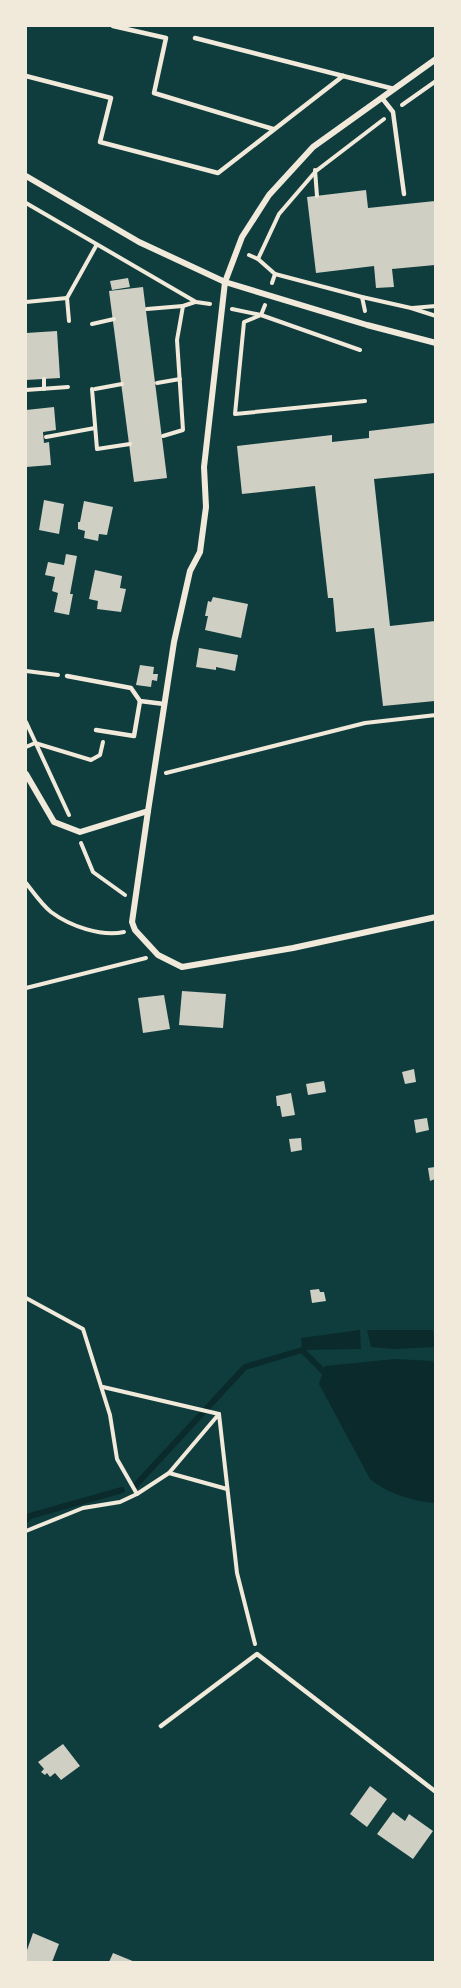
<svg xmlns="http://www.w3.org/2000/svg" width="461" height="1988" font-family="'IBM Plex Serif',serif">
<rect width="100%" height="100%" fill="#0f3d3e"/>
<g fill="#0a2a2b">
<polygon points="360,1330 361,1349 302,1350 301,1338"/>
<polygon points="367,1330 433,1330 435,1347 395,1349 371,1347"/>
<path d="M395 1359 433 1361 435 1368V1503C415 1502 386 1493 370 1479L319 1384 325 1366Z"/>
</g>
<g fill="none" stroke-linecap="round" stroke-linejoin="round">
<g stroke="#0a2a2b" stroke-width="6">
<polyline points="134,1487 245,1367 302,1350 329,1377"/>
<polyline points="26,1520 30,1516 122,1490"/>
</g>
</g>
<g fill="#cfcfc3">
<polygon points="366,190 368,208 435,201 435,265 392,269 394,287 376,288 374,266 316,273 307,197"/>
<polygon points="128,278 130,287 112,290 110,281"/>
<polygon points="143,287 167,478 134,482 109,291"/>
<polygon points="57,331 60,378 26,380 26,333"/>
<polygon points="54,407 56,430 43,432 44,443 49,442 51,465 26,467 26,410"/>
<polygon points="435,423 435,473 374,479 390,626 435,621 435,701 383,706 374,628 336,632 333,598 328,598 315,486 242,494 237,446 332,435 332,442 369,438 369,431"/>
<polygon points="44,500 64,504 59,534 39,530"/>
<polygon points="84,501 113,507 107,535 99,534 98,541 84,538 85,531 78,529 78,522 80,522"/>
<polygon points="66,554 77,556 70,594 73,594 69,615 54,612 58,593 52,591 55,577 45,575 48,562 64,565"/>
<polygon points="95,570 122,576 120,588 126,589 121,612 97,609 98,601 89,599"/>
<polygon points="213,597 248,604 241,638 205,630 208,616 205,616 208,601 211,602"/>
<polygon points="199,648 238,655 235,671 216,667 216,670 196,667"/>
<polygon points="140,665 154,667 153,674 158,674 157,681 152,680 151,687 136,685"/>
<polygon points="182,991 226,994 223,1028 179,1025"/>
<polygon points="164,995 170,1029 143,1033 138,998"/>
<polygon points="414,1069 416,1082 405,1084 402,1072"/>
<polygon points="324,1081 326,1092 308,1095 306,1084"/>
<polygon points="291,1093 295,1115 282,1117 280,1106 277,1106 276,1096"/>
<polygon points="427,1118 429,1130 416,1133 414,1120"/>
<polygon points="301,1138 302,1150 291,1152 289,1139"/>
<polygon points="435,1167 435,1179 430,1181 428,1168"/>
<polygon points="319,1289 320,1292 324,1292 326,1301 312,1303 310,1290"/>
<polygon points="63,1744 80,1766 61,1780 55,1773 50,1777 47,1773 45,1775 41,1772 44,1769 38,1762"/>
<polygon points="370,1786 387,1799 367,1827 350,1814"/>
<polygon points="393,1812 405,1821 409,1814 433,1831 413,1859 377,1834"/>
<polygon points="33,1933 59,1944 52,1962 26,1962 26,1953"/>
<polygon points="113,1953 135,1962 109,1962"/>
</g>
<g fill="none" stroke-linecap="round" stroke-linejoin="round">
<g stroke="#f1e9da" stroke-width="4">
<polyline points="402,105 436,81"/>
<polyline points="315,170 317,196"/>
<polyline points="26,203 196,302 210,304"/>
<polyline points="249,255 258,259 275,274 272,283"/>
<polyline points="258,259 279,214 316,171 384,119"/>
<polyline points="275,274 362,297 365,311"/>
<polyline points="362,297 411,308 436,316"/>
<polyline points="26,302 67,298"/>
<polyline points="412,308 436,306"/>
<polyline points="147,309 183,306"/>
<polyline points="232,309 261,315 265,305"/>
<polyline points="69,321 67,298 96,246"/>
<polyline points="92,324 114,319"/>
<polyline points="360,350 261,315 244,322 235,414 365,401"/>
<polyline points="44,379 44,389"/>
<polyline points="157,383 180,379"/>
<polyline points="92,389 97,449 130,444"/>
<polyline points="95,389 122,384"/>
<polyline points="26,390 68,387"/>
<polyline points="163,436 183,430 177,340 183,306 195,302"/>
<polyline points="46,437 95,428"/>
<polyline points="26,671 58,675"/>
<polyline points="26,722 69,815"/>
<polyline points="26,747 35,743 91,760 100,755 103,742"/>
<polyline points="166,773 365,723 436,715"/>
<polyline points="81,843 93,872 125,895"/>
<path d="M26 883C33 892 42 905 51 912 70 926 101 937 124 932"/>
<polyline points="26,988 146,958"/>
<polyline points="26,1298 83,1329 110,1415 117,1459 137,1494"/>
<polyline points="103,1387 219,1414"/>
<polyline points="169,1473 227,1489"/>
<polyline points="26,1531 83,1508 120,1502 137,1494 169,1473 219,1414 237,1573 255,1644"/>
</g>
<g stroke="#f1e9da" stroke-width="4.5">
<polyline points="113,26 166,38 154,93 273,129"/>
<polyline points="195,38 394,89"/>
<polyline points="26,76 111,98 100,142 218,173 343,76"/>
<polyline points="382,98 393,112 404,194"/>
<polyline points="67,676 131,688 140,701 164,704"/>
<polyline points="96,730 134,736 140,701"/>
<polyline points="161,1726 257,1654 436,1792"/>
</g>
<g stroke="#f1e9da" stroke-width="6">
<polyline points="26,176 139,242 225,282 367,325 436,343"/>
<polyline points="26,774 54,822 80,832 148,811 174,642 190,571 200,552 206,507 204,467 225,282 242,237 269,195 313,147 436,59"/>
<polyline points="148,811 132,922 135,930 158,955 182,967 293,948 436,917"/>
</g>
</g>
<rect width="461" height="1988" fill="none" stroke="#f1e9da" stroke-width="54"/>
</svg>
